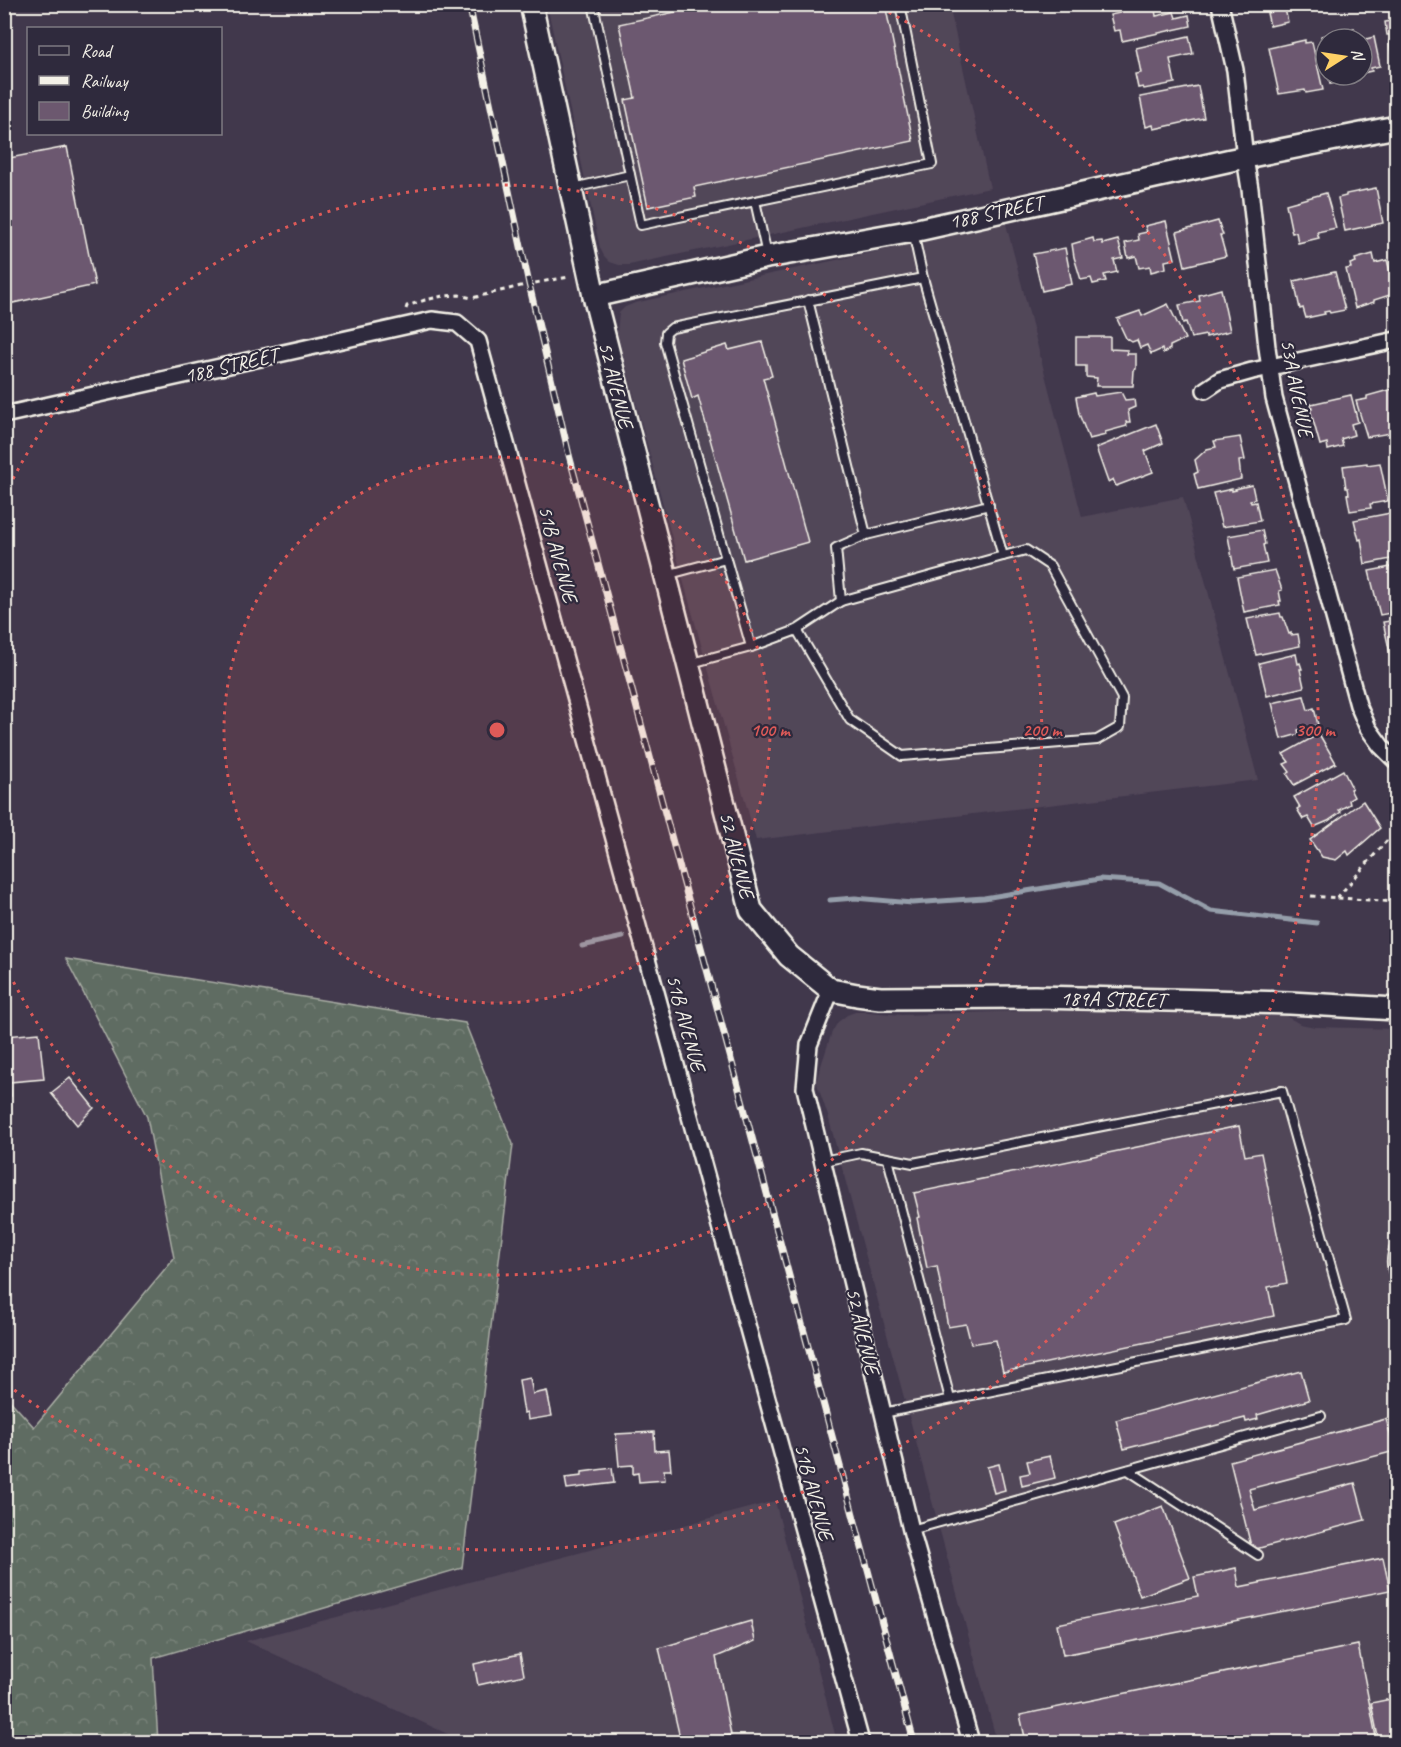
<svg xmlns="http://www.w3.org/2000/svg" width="1401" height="1747" font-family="Caveat,sans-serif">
<defs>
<pattern id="forest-crowns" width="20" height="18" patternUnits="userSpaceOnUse" patternTransform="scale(1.5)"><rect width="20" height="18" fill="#5f6c62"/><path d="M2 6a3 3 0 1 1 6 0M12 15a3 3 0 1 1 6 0" fill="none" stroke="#778178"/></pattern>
</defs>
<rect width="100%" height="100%" fill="#41384c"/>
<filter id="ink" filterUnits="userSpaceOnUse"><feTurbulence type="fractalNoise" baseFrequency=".0167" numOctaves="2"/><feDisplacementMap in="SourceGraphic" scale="12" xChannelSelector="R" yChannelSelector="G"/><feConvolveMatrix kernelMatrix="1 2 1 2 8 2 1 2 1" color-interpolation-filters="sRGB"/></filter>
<g filter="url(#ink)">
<g fill="#514659">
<polygon points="547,5 949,5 990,188 629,265 619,265 610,262 604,256 600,248"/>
<polygon points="1006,224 1082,517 1183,497 1258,780 756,840 685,587 617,332 619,313 625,307 635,303 648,300"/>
<polygon points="1086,1009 1279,1014 1284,1015 1300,1024 1315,1027 1396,1029 1396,1742 997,1742 828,1116 816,1081 832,1032 838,1022 847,1015 858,1011 902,1015"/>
<polygon points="775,1501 837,1742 458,1742 452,1736 246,1641"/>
</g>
<polygon fill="url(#forest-crowns)" stroke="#aaaea5" stroke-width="1.5" points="66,959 465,1023 513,1144 462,1568 153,1658 158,1742 5,1742 5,1395 34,1427 174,1258 147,1117"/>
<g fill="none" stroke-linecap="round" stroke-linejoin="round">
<g stroke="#959eaa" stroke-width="5">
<polyline points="830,900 855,898 912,903 984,898 1100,879 1159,883 1211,911 1317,923"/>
<polyline points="582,946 623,937"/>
</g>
</g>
<g fill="#6c586f" stroke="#f4f1e8" stroke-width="1.5">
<polygon points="712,4 885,4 913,141 694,187 696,197 648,207 625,100 635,98 619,24"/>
<polygon points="1118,4 1152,4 1152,9 1155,9 1156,16 1174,12 1176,18 1189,15 1191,26 1122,41 1120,30 1114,31 1110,15 1120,13"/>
<polygon points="1285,9 1288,22 1270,26 1267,13"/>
<polygon points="1396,20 1396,52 1391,53 1389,41 1392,41 1390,35 1387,35 1385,22"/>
<polygon points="1354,28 1356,37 1359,36 1360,39 1326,39 1326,62 1321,36"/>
<polygon points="1189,36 1193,54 1170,59 1175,83 1144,89 1143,87 1138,88 1135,74 1141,73 1136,48"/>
<polygon points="1374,37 1380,66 1371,68 1372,71 1362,73 1362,40"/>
<polygon points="1305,40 1305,43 1312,42 1323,90 1306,93 1305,90 1279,94 1269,48"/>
<polygon points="1329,75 1351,75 1350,80 1330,84"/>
<polygon points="1198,86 1204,118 1154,129 1153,125 1146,127 1140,97"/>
<polygon points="67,147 95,285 4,305 4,159"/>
<polygon points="1376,188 1383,223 1345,231 1338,198 1346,196 1346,194"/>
<polygon points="1326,193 1336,228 1317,232 1319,238 1298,243 1296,232 1292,233 1286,204"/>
<polygon points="1166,221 1175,259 1165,261 1166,268 1151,272 1150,266 1139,268 1136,256 1128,258 1125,243 1139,240 1138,234 1147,232 1145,226"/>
<polygon points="1218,221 1223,235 1220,235 1226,256 1185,266 1177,232"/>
<polygon points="1093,238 1094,242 1102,241 1103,244 1118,240 1123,258 1114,260 1117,272 1104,275 1106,281 1093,284 1091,278 1081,280 1074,257 1072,244"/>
<polygon points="1065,248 1072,284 1042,291 1033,254"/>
<polygon points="1373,254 1375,263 1387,260 1396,293 1374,300 1374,302 1355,308 1346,269 1351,268 1350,264 1356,262 1355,259"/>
<polygon points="1335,272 1345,310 1330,313 1329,311 1324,312 1325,314 1306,318 1303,308 1300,309 1294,281"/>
<polygon points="1221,289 1230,331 1206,337 1206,335 1191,338 1186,322 1183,323 1179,305 1200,301 1199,295"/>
<polygon points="1168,304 1185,339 1170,346 1170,349 1163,353 1162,349 1151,354 1147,345 1140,348 1137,340 1132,342 1126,338 1117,319 1140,311 1142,316"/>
<polygon points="1076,337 1110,337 1110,349 1128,350 1127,354 1136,354 1136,369 1134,370 1133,386 1096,386 1097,378 1086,377 1086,366 1076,366"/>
<polygon points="762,342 772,376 763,378 808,542 744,560 698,396 692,399 681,359 727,345 729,350"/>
<polygon points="1396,388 1396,437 1393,438 1390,433 1367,437 1356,401 1367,399 1367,396"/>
<polygon points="1121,392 1125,400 1134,399 1135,407 1128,410 1130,422 1126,422 1127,426 1105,432 1106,435 1089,439 1079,414 1076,397 1094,393 1095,396"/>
<polygon points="1351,395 1358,422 1351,424 1354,435 1341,439 1343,446 1328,450 1327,443 1320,445 1310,409 1312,409 1311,404"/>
<polygon points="1156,424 1163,443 1145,451 1153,472 1116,486 1113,479 1108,482 1096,448"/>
<polygon points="1240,437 1245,460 1239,461 1241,479 1198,489 1194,474 1198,472 1195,460 1207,449 1216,447 1214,441"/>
<polygon points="1367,463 1367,465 1380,463 1388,501 1370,504 1371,508 1350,511 1347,494 1349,494 1348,488 1346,488 1343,466"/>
<polygon points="1252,485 1255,499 1250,500 1251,503 1256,502 1260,521 1222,527 1213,493 1232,489 1232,491 1236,490 1235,489"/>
<polygon points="1396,512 1396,558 1365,564 1361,539 1359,540 1354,520"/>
<polygon points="1262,530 1265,544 1263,545 1267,563 1234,569 1228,536"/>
<polygon points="1396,566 1396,612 1380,615 1369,571"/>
<polygon points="1275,570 1282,590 1279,591 1281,601 1279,601 1280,605 1244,612 1237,577"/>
<polygon points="1280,613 1281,617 1283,617 1289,634 1291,633 1291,635 1298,634 1300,646 1256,655 1247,619"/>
<polygon points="1396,620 1396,662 1392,662 1383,622"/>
<polygon points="1296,654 1298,664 1300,663 1302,669 1300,669 1304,687 1267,696 1259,663"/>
<polygon points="1304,696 1308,710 1314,708 1318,725 1298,730 1299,734 1281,739 1272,703"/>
<polygon points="1319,734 1336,763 1294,785 1287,774 1290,772 1284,764 1289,762 1283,754"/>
<polygon points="1343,770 1352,788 1350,789 1354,797 1349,800 1350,804 1339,810 1341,812 1328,821 1314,827 1308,817 1303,819 1297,809 1300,807 1294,797"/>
<polygon points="1363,801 1380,828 1349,855 1347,851 1336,860 1322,857 1310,840"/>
<polygon points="4,1021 6,1036 39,1033 44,1079 10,1082 11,1096 4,1096"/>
<polygon points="70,1078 94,1108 77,1125 51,1093"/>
<polygon points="1239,1126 1245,1156 1261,1153 1287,1283 1268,1287 1274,1316 1003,1372 996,1340 971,1344 966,1324 948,1327 937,1266 927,1268 917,1218 920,1217 914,1193"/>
<polygon points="1301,1371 1309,1400 1257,1415 1258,1419 1246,1422 1245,1418 1124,1449 1116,1420"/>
<polygon points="530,1378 533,1394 547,1391 552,1416 528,1420 527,1412 524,1413 519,1380"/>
<polygon points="1386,1419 1395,1451 1249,1489 1255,1510 1355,1483 1365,1520 1252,1550 1230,1461"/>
<polygon points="654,1432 655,1451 669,1450 671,1470 664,1470 665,1480 639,1482 638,1473 633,1474 633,1465 619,1466 616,1434"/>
<polygon points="1050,1456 1055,1478 1022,1486 1020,1475 1030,1473 1027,1461"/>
<polygon points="999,1464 1005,1490 994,1493 987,1467"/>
<polygon points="612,1468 614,1483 567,1489 565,1478 582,1476 582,1472"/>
<polygon points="1163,1506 1190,1578 1140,1596 1114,1525"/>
<polygon points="1383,1558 1390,1590 1063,1655 1057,1624 1198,1596 1194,1577 1236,1568 1239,1587"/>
<polygon points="751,1621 755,1641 716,1657 731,1735 697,1742 681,1742 659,1648"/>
<polygon points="1358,1645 1377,1742 1026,1742 1020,1715"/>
<polygon points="520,1654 524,1675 478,1685 474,1664"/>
<polygon points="1396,1698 1396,1742 1379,1742 1371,1703"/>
</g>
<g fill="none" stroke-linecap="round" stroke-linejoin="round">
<g stroke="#f4f1e8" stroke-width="12">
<g id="lane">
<polyline points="593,4 641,225 932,164 900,4"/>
<polyline points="573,188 630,175"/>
<polyline points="755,201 767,255"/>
<polyline points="808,300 866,535 836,548 841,601"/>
<polyline points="866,535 989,505"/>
<polyline points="726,559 665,342 666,333 672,328 923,278"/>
<polyline points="666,575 726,559 751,647"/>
<polyline points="797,630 850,720 902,756 1097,740 1120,727 1122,698 1050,566 1026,550 1003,556"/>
<polyline points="688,664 751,647 797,630 841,601 1003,556 923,278 913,232"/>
<polyline points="888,1159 950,1399"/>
<polyline points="823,1161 861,1153 913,1163 1282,1091 1346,1320 883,1413"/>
<path d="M1396 1244C1391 1256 1390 1266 1396 1278"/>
<polyline points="1128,1470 1258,1555"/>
<polyline points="911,1530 1321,1416"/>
</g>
</g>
<g stroke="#f4f1e8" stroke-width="20">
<g id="street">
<polyline points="1220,4 1235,70 1245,158 1250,189 1267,347 1274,398 1358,705 1368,728 1381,746 1396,761"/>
<polyline points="1205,390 1220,380 1252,371 1396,340"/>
<polyline points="4,415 432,320 457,323 478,341 861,1742"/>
<polyline points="831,990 809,1045 805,1088 911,1530 971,1742"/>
</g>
</g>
<g stroke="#f4f1e8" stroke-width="26">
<g id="secondary">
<polyline points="531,4 594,296 751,910 789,956 831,990 857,995 880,998 1035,997 1168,1000 1290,1003 1396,1009"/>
<polyline points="594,296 767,257 913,231 1231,160 1396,127"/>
</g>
</g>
<g stroke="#f4f1e8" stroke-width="3" stroke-dasharray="4.5 4.5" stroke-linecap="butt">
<polyline points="406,309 407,306 425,300 443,296 459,295 472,298 529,284 569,277"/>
<polyline points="1311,896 1396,902"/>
<polyline points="1337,898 1396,830"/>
</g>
<use href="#lane" stroke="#2f2a3d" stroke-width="8"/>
<use href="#street" stroke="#2f2a3d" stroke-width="15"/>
<use href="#secondary" stroke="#2f2a3d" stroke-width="21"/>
<g stroke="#f4f1e8" stroke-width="7">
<polyline id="rail" points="469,4 529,284 569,455 914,1742"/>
</g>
<use href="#rail" stroke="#2f2a3d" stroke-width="4.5" stroke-dasharray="14" stroke-linecap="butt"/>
</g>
</g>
<circle cx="497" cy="730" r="273" fill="#de5a58" fill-opacity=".12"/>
<g fill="none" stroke="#de5a58" stroke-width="3" stroke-dasharray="3 6">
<circle cx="497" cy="730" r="273"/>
<path d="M5 495A545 545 0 1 1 5 965"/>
<path d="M881 8A818 818 0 1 1 5 1383"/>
</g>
<g text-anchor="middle" stroke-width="4.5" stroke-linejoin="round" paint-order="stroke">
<g font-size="21" fill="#f4f1e8" stroke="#2f2a3d">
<text transform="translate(996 212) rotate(-12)" y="7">188 STREET</text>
<text transform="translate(231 365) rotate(-13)" y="7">188 STREET</text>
<text transform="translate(616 385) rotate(76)" y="7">52 AVENUE</text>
<text transform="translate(1297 388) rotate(79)" y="7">53A AVENUE</text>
<text transform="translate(558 554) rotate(75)" y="7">51B AVENUE</text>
<text transform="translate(737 855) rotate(76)" y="7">52 AVENUE</text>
<text transform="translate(1113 999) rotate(1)" y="7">189A STREET</text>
<text transform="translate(686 1023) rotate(75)" y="7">51B AVENUE</text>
<text transform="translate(863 1331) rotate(77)" y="7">52 AVENUE</text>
<text transform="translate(814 1492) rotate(75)" y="7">51B AVENUE</text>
</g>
</g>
<circle cx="497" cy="730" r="9" fill="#de5a58" stroke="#2f2a3d" stroke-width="3"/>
<g font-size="18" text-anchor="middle" font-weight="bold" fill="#de5a58" stroke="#2f2a3d" stroke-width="4.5" stroke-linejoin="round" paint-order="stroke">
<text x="770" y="736">100 m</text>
<text x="1042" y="736">200 m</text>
<text x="1315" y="736">300 m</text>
</g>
<rect width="1401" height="1747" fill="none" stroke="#2f2a3d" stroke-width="24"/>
<rect x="12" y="12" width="1377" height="1723" fill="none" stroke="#f4f1e8" stroke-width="2" filter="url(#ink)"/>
<rect x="27" y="27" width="195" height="108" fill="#2f2a3d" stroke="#7e7a81" stroke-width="1.5"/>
<rect x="39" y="46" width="30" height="9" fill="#2f2a3d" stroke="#7e7a81" stroke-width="1.5"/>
<text x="81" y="57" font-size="18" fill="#f4f1e8">Road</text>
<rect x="39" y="76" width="30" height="9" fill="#f4f1e8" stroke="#7e7a81" stroke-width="1.5"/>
<text x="81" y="87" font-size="18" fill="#f4f1e8">Railway</text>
<rect x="39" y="102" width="30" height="18" fill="#6c586f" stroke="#7e7a81" stroke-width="1.5"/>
<text x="81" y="117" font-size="18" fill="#f4f1e8">Building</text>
<g transform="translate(1344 57) rotate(78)"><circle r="28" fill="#2f2a3d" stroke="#7e7a81" stroke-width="1.5"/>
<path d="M0-4.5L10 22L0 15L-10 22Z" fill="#ffd166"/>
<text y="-9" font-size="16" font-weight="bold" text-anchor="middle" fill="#f4f1e8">N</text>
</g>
</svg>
